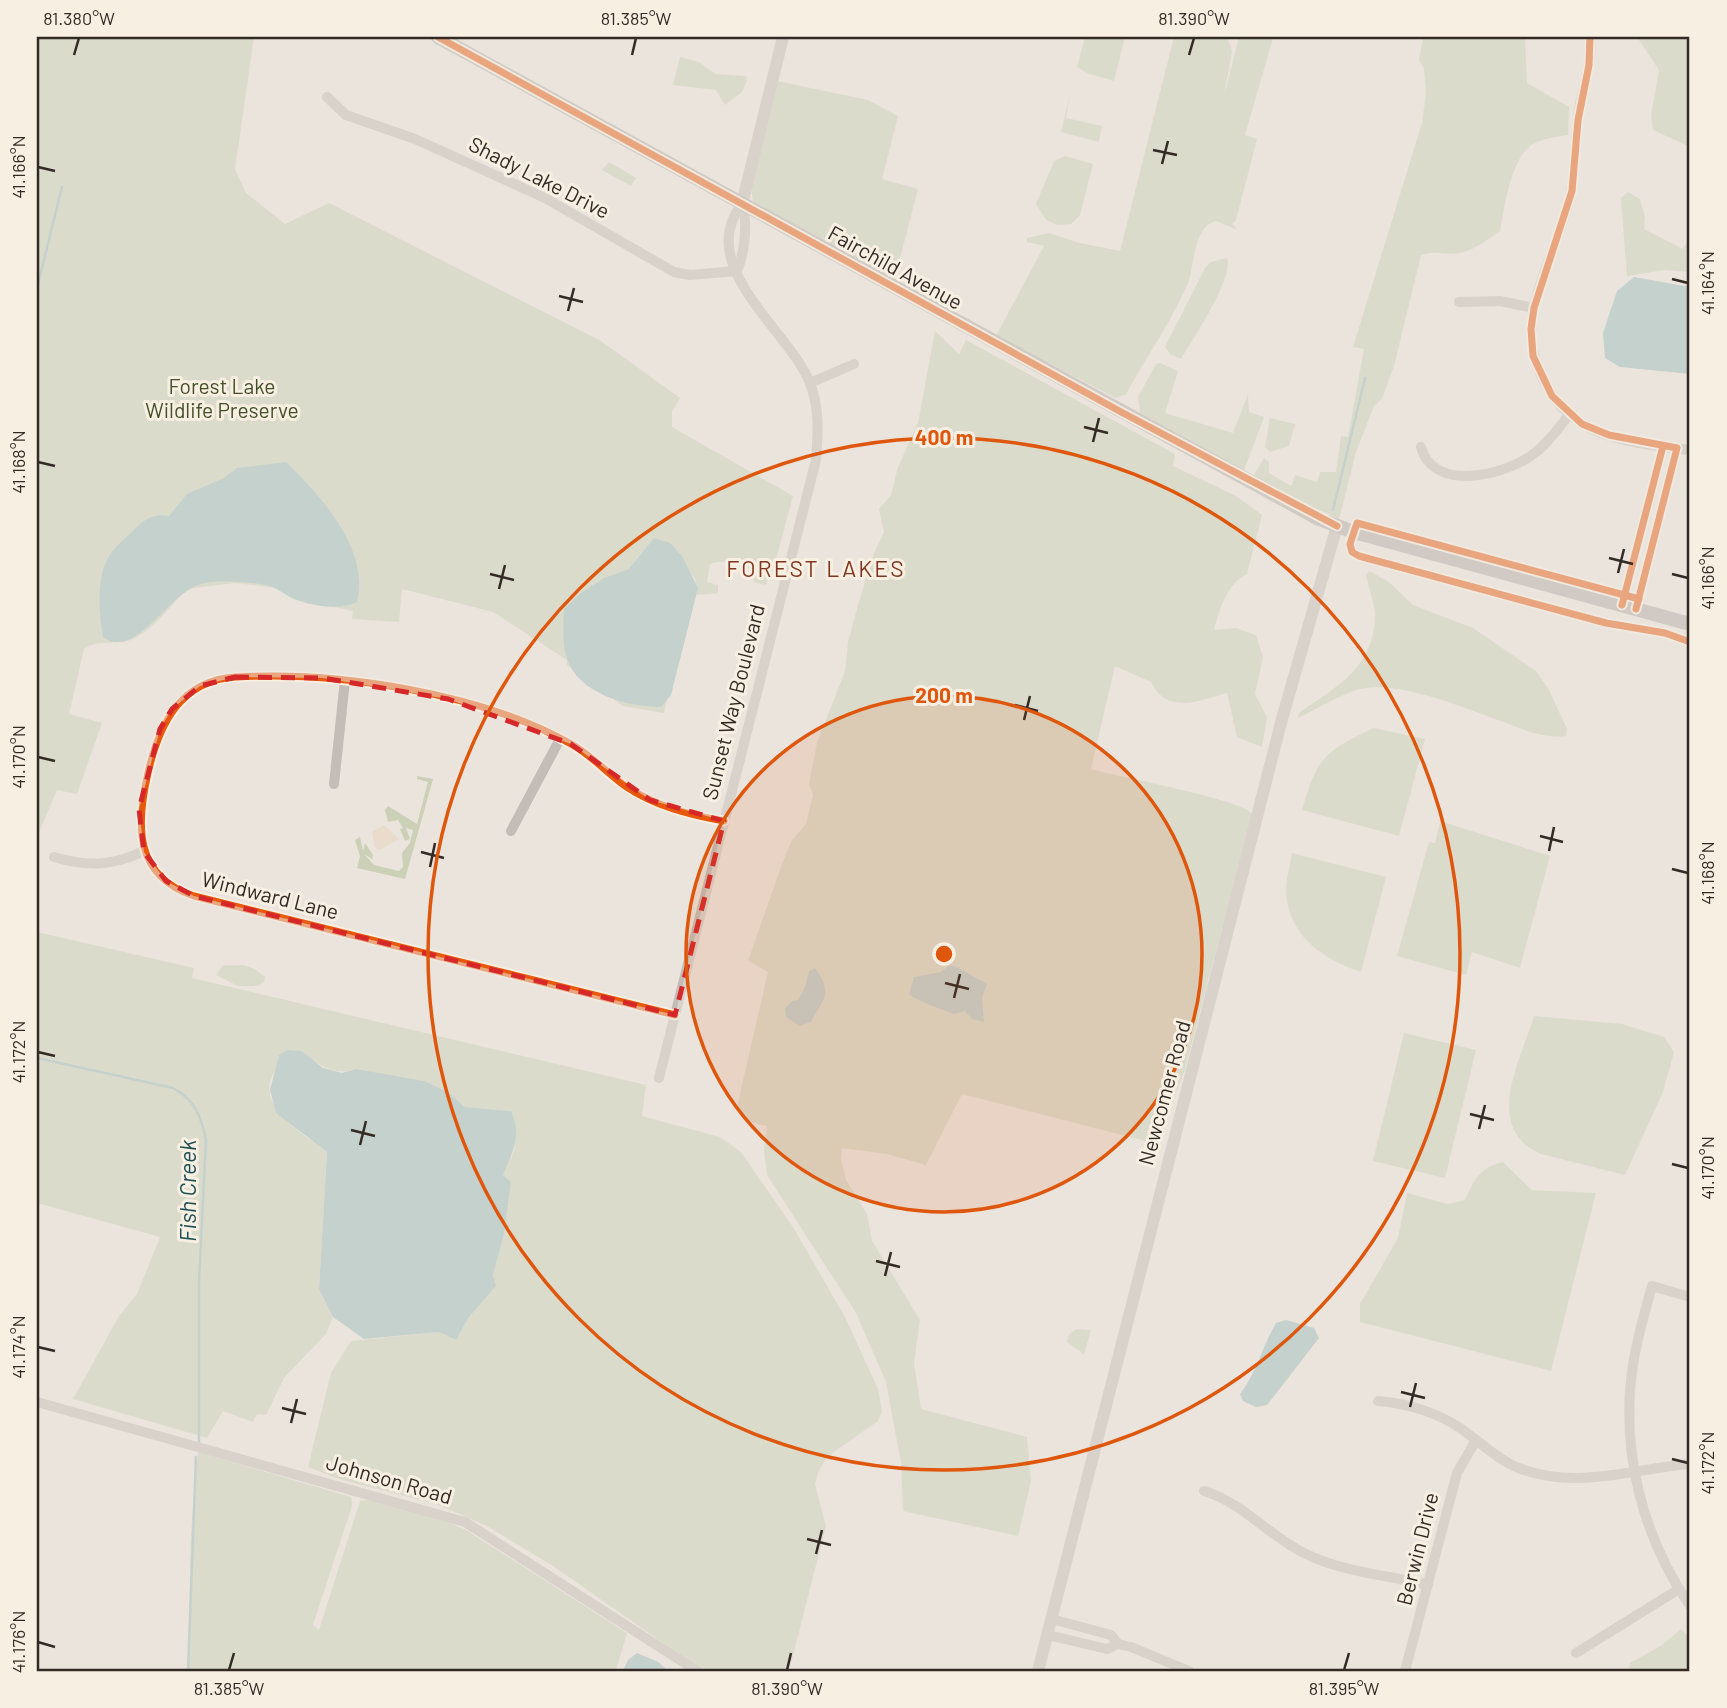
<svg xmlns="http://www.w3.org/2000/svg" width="1727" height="1708" font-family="Barlow,sans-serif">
<rect width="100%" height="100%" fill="#eae4dd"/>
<g fill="#cbd0b7">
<path d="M37 37H254L235 169 246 193 285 224 329 203 601 341 680 398 672 411V427L793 496 773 571 769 572 766 585 754 582 753 572C743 563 723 559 710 564L707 582 718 585V593L697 595 695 578C685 568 684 555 673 547L671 555 694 580 664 713 623 706 567 665V660L493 612 402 589 399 622 352 619 353 611 296 599 276 588 235 583 186 589C173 604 147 637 127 641 111 645 99 639 84 649L69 714 102 723 77 794 57 790 37 837Z"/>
<polygon points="1085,37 1125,37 1114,81 1089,74 1077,67"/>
<path d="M1174 37H1227L1232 51 1224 96 1239 37 1273 38 1245 135 1257 139 1236 220 1232 224 1238 230 1216 221C1193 227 1195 264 1188 283 1172 321 1146 357 1126 394L1116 398 996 336 1044 246 1027 242V238L1049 233 1080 243 1120 251Z"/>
<path d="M1423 37H1525L1527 83 1569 107 1568 135C1555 137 1536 139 1527 149 1510 166 1504 208 1500 231 1488 239 1475 250 1460 253 1447 255 1435 250 1421 255L1394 366 1382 399 1374 406 1356 452 1339 519 1285 495 1254 475 1264 458 1269 462V473L1291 486 1295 475 1317 482 1320 472H1336L1341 436 1348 437 1364 349 1353 347 1422 123 1426 94 1424 69 1419 60Z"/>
<polygon points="1637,37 1690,37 1690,147 1653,130 1651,115 1659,70"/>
<polygon points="680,57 699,62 715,74 746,76 747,80 742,92 725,105 716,90 673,85"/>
<polygon points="777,81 868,100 898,116 882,179 918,189 899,262 889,278 753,202 751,188"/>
<polygon points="1070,95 1066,118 1102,126 1099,142 1061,132"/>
<polygon points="1065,156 1093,164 1080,215 1071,224 1057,225 1046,220 1036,204 1054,161"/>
<polygon points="609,162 636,178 631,186 602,170"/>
<polygon points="1628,192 1640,199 1645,217 1644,229 1683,249 1690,236 1690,272 1664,270 1627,276 1621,198"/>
<path d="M1227 258C1235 276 1192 341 1181 359L1170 354 1165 347 1205 268 1211 262Z"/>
<path d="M935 331 959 354 966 340 1175 454 1173 466 1236 496 1262 515 1247 574C1228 582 1219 610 1214 630L1236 628 1256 635 1263 657 1255 694 1267 717 1262 747 1237 737 1227 693C1198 701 1167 715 1151 682L1115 666 1091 769C1117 777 1242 799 1252 814L1185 1069 1157 1144 962 1094 926 1165 887 1154 842 1148 841 1159 846 1180 867 1214 872 1241 920 1320 914 1363 921 1409 1027 1437 1031 1481 1018 1536 903 1511 901 1463 886 1382 856 1313 767 1175 764 1150 767 1126C753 1123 742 1122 737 1107L768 972 748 961 782 864 792 840 806 824 813 795 809 784 817 743 845 671 848 642 857 609 871 560 884 532 879 509 891 495 898 467 918 423Z"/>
<polygon points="1160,363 1178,371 1165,413 1233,433 1248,394 1249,412 1264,417 1243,473 1140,413 1138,397 1156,364"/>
<polygon points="1270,418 1295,424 1289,446 1270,452 1265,447"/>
<path d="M1369 571 1389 582 1413 605 1473 628 1536 671 1549 690 1567 729 1566 736C1542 739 1520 728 1498 720 1463 707 1392 678 1357 690 1336 697 1317 709 1298 718L1299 713C1337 686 1375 668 1375 613 1374 601 1368 587 1366 575Z"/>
<path d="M1374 728 1425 739 1399 836 1302 810C1317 757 1325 751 1374 728Z"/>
<polygon points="417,776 433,779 405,879 357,868 360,856 355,840 360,837 363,851 365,843 373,855 372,859 364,854 374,865 399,871 403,867 402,853 410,843 413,830 406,828 410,839 405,841 400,829 403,828 398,820 388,822 385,810 388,806 417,824 428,782 417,779"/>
<polygon points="1440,821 1550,856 1520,968 1472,952 1466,975 1397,956 1429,842 1435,843"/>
<path d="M1292 853 1386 877 1361 972C1323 959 1288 936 1286 891 1286 879 1290 865 1292 853Z"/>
<path d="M37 932 194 968 192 978 646 1085 642 1116 720 1137 741 1152 793 1227 845 1317 878 1389 882 1412 878 1421 828 1456 819 1470 815 1484 826 1526 789 1671H703L553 1566 487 1526 436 1504 339 1479 308 1467 331 1373 351 1341 439 1332 456 1340 469 1317 495 1286 493 1275 504 1234 511 1182 503 1175 515 1149 510 1111 465 1107 448 1092 356 1069C332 1076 320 1066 302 1051 295 1056 284 1061 278 1067 248 1104 303 1133 327 1152L319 1289 333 1317 326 1334 284 1378 266 1415 257 1414 253 1422 223 1411 207 1438 73 1399 119 1316 137 1294 160 1237 37 1203Z"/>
<polygon points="223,965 243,965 255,969 265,977 264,982 259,986 238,986 216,975"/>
<path d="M1534 1016 1622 1024 1664 1037 1674 1052 1663 1092 1625 1175 1541 1154C1482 1128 1520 1062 1534 1016Z"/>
<polygon points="1404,1033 1476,1050 1445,1178 1373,1161"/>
<path d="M1503 1162 1532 1190 1596 1193 1551 1371 1360 1322V1304L1398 1238 1407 1193 1448 1204 1465 1200C1474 1180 1480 1167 1503 1162Z"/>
<polygon points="1077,1329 1091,1330 1084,1354 1067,1342 1069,1334"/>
<polygon points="198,1452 351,1497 352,1506 313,1625 319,1630 360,1501 371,1500 441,1519 466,1530 627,1633 616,1671 188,1671 191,1534"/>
<polygon points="1681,1629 1690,1638 1690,1671 1629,1671 1630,1663 1662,1645"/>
</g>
<polygon fill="#e9dccc" points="384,825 399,839 379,850 374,846 372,832"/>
<g fill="#9abbbb">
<polygon points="1634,277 1690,287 1690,374 1620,367 1605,358 1603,333 1617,291"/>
<path d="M286 462C321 496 370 549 357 602 339 611 313 606 294 599 285 595 279 589 270 586 251 582 224 580 205 583 171 587 137 662 103 637 99 613 96 577 109 556 114 547 125 539 132 532 143 520 153 513 169 516L187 494 224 478 237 468Z"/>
<path d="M654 538 670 543 682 556 698 588 671 695 661 707C628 707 579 694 567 659 562 643 563 626 564 609L581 593 604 578 629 569Z"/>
<path d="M948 966H955L987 984 982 998 984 1022 972 1019 965 1011 954 1014C944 1010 916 1001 909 994L914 977 941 972Z"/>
<path d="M815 968C834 994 823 999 811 1022L800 1026 786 1017 785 1008 792 1001 798 1000 805 987 809 971Z"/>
<path d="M287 1050 302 1051 323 1068 342 1073 356 1069 424 1081 448 1092 465 1107 511 1111C522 1135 513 1152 503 1175L511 1182 504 1234 493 1275 496 1286 469 1317 456 1340 439 1332 364 1339 333 1317 319 1289 327 1152 276 1113 270 1090 279 1055Z"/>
<path d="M1286 1320 1314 1328 1319 1338 1267 1405 1256 1407 1243 1401 1240 1394C1257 1372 1262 1347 1276 1323Z"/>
<polygon points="637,1653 658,1662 668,1671 623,1671 628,1660"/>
</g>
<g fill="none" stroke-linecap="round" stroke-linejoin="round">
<g stroke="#9abbbb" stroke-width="2.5">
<polyline points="37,288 62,187"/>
<polyline points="1333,510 1365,378"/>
<path d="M37 1058 173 1088C195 1100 201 1116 206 1140L199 1282V1444"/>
<polyline points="188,1671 196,1457"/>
</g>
<g stroke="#c3bcb7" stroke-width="10">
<path d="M1590 37C1593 62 1583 86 1579 110 1574 140 1577 171 1569 201 1560 237 1542 271 1534 307 1523 360 1550 413 1601 433 1628 443 1661 447 1690 450"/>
<polyline points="327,97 346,115 415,139 545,198 674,272 690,275 737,271"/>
<path d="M737 271C745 252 748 222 742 204"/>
<polyline points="1459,302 1500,301 1534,308"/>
<polyline points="810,383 854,364"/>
<path d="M1421 447C1434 493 1505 475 1532 455 1547 445 1558 428 1570 414"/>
<polyline points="1622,605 1663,446"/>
<polyline points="1636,609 1677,448"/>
<polyline points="334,784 345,680"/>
<polyline points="511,831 560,739"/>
<path d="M54 857C87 867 113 866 144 851"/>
<path d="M675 1015 194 896C134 876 136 825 148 773 159 725 180 680 236 677 338 671 481 693 571 744 591 755 606 772 625 786 655 806 689 815 724 821"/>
<path d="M659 1078 816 460C818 434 820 406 809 381 788 330 694 265 742 204"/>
<path d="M1690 1297 1652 1286C1645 1312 1637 1338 1633 1365 1620 1449 1642 1536 1690 1606"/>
<path d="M1378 1401C1407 1403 1439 1413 1463 1430 1481 1443 1496 1458 1516 1467 1575 1491 1630 1469 1690 1464"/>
<polyline points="37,1402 465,1522 697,1671"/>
<path d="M1204 1491C1244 1503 1267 1535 1304 1553 1341 1572 1387 1575 1428 1585"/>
<polyline points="1052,1619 1111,1635 1118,1644"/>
<polyline points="1048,1635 1107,1649 1118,1644 1131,1647 1189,1671"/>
<polyline points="1576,1653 1679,1589"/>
<polyline points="1405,1671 1457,1473 1476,1440"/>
</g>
<g stroke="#c3bcb7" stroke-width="12">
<polyline points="742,204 783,37"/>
<polyline points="1038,1671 1282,719 1337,526"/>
</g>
<polyline stroke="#b4aca7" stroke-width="14" points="438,37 1319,519 1354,532 1690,624"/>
<g stroke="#f8efe3" stroke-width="11">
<g id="cycleway">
<polyline points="438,37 1123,413 1337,526"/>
<polyline points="1590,37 1589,65 1578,120 1572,191 1534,308 1531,329 1533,356 1552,396 1582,424 1609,435 1677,448 1636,609"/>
<polyline points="1639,599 1357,523 1350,544 1352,552 1359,556 1606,623 1665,633 1690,642"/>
<polyline points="1622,605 1663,446"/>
<path d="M675 1015 194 896C134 876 136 825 148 773 159 725 180 680 236 677 338 671 481 693 571 744 591 755 606 772 625 786 655 806 689 815 724 821"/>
</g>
</g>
<use href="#cycleway" stroke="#e8590c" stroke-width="7"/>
</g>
<path d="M0 0H1727V1708H0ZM235 677 323 678 448 699 571 744 650 800 724 821 675 1015 194 896 166 881 144 852 139 809 160 729 172 709 200 686Z" fill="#eae4dd" fill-opacity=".55" fill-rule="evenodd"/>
<path fill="none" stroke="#d62828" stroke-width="5" stroke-dasharray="14 9" stroke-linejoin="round" d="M235 677 323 678 448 699 571 744 650 800 724 821 675 1015 194 896 166 881 144 852 139 809 160 729 172 709 200 686Z"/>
<path fill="none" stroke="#332a25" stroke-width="2.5" d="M74 55 79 38M632 55 636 38M1189 55 1194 38M1153 150 1177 155M1162 164 1168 141M38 167 55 171M1672 279 1688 283M559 296 583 302M568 311 574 288M1084 427 1108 433M1093 442 1099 418M38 462 55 466M1609 558 1633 564M1618 573 1624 549M490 574 514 580M1672 574 1688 578M499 589 505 565M1015 705 1038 711M1024 720 1030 696M38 757 55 761M1540 836 1563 842M1549 851 1554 827M421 852 444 858M430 867 435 843M1672 869 1688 873M945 983 969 989M954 998 960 974M38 1052 55 1056M1470 1114 1494 1120M1479 1129 1485 1105M351 1130 375 1136M360 1145 366 1121M1672 1164 1688 1168M876 1261 900 1267M885 1276 891 1252M38 1347 55 1351M1401 1392 1425 1398M1410 1407 1416 1383M282 1408 306 1414M291 1423 297 1399M1672 1459 1688 1463M807 1539 831 1545M816 1554 822 1530M38 1642 55 1647M229 1670 234 1653M787 1670 791 1653M1344 1670 1349 1653"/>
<circle cx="944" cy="954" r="258" fill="#df570d" fill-opacity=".12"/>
<g fill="none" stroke="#df570d" stroke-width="3.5">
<circle cx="944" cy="954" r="258"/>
<circle cx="944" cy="954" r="516"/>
</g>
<g text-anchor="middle" stroke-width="6" stroke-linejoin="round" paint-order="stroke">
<g font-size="21" fill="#332a25" stroke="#f8efe3">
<text transform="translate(539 178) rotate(27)" y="7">Shady Lake Drive</text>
<text transform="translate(895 268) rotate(29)" y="7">Fairchild Avenue</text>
<text transform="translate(734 702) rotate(-76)" y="7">Sunset Way Boulevard</text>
<text transform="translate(270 896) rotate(14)" y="7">Windward Lane</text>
<text transform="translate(1165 1093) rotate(-75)" y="7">Newcomer Road</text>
<text transform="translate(389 1480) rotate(16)" y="7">Johnson Road</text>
<text transform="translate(1418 1549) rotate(-76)" y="7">Berwin Drive</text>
</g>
<g font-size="21" fill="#425129" stroke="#f8efe3">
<text x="222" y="394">Forest Lake<tspan x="222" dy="24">Wildlife Preserve</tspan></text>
</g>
<g font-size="23" letter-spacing="2" fill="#81371f" stroke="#f8efe3">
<text x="816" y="577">FOREST LAKES</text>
</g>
<g font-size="23" font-style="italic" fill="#1c5054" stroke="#f8efe3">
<text transform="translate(188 1191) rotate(-90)" y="8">Fish Creek</text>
</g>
</g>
<circle cx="944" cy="954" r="10" fill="#df570d" stroke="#f8efe3" stroke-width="3.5"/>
<g font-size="21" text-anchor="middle" font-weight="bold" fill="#df570d" stroke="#f8efe3" stroke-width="6" stroke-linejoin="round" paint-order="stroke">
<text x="944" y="445">400 m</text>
<text x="944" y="703">200 m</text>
</g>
<rect width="1727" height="1708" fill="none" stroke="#f8efe3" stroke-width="77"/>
<rect x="38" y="38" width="1650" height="1632" fill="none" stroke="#332a25" stroke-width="2.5"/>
<g font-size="18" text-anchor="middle" fill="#332a25">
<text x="79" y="25">81.380°W</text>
<text x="636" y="25">81.385°W</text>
<text x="1194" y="25">81.390°W</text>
<text transform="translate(19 167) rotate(-90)" y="6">41.166°N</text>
<text transform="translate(1708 283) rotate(-90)" y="6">41.164°N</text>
<text transform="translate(19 462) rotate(-90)" y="6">41.168°N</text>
<text transform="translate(1708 578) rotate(-90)" y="6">41.166°N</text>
<text transform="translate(19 757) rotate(-90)" y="6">41.170°N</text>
<text transform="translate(1708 873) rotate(-90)" y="6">41.168°N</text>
<text transform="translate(19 1052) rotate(-90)" y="6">41.172°N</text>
<text transform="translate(1708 1168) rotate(-90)" y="6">41.170°N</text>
<text transform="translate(19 1347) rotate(-90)" y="6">41.174°N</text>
<text transform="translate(1708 1463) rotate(-90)" y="6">41.172°N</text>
<text transform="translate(19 1642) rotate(-90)" y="6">41.176°N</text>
<text x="229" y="1695">81.385°W</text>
<text x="787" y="1695">81.390°W</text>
<text x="1344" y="1695">81.395°W</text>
</g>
</svg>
